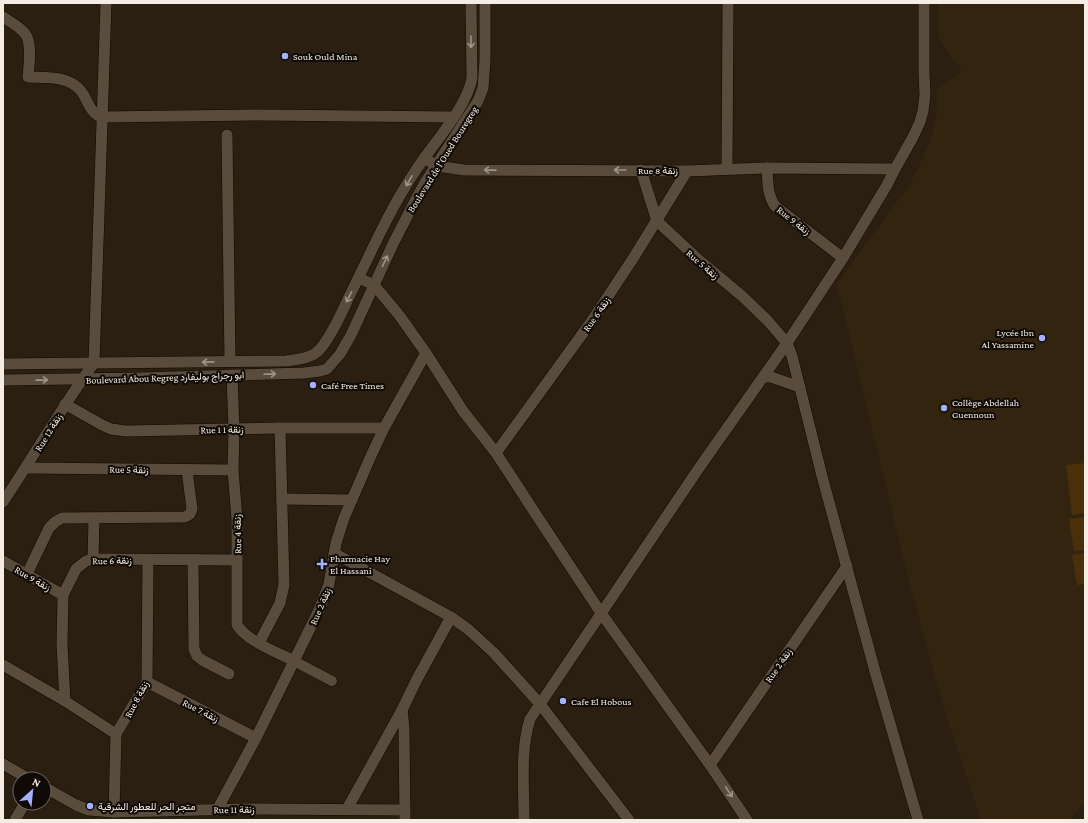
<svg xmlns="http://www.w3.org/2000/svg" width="1088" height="823" font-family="'Crimson Pro',Vazirmatn,serif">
<rect width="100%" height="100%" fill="#2a1f11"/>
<polygon fill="#332410" points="938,3 1085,3 1085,802 1070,820 981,820 942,702 908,577 837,284 909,185 921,162 932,136 935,122 938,106 938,89 962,71 939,39"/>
<g fill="#4a300a">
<polygon points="1085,463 1085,513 1072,515 1066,465"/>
<polygon points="1085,517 1085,550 1074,551 1069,519"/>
<polygon points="1085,553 1085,584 1077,585 1072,555"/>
</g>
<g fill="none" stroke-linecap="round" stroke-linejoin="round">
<g stroke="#120801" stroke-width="11">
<polyline id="pedestrian" points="294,661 332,681"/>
</g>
<g stroke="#120801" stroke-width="12">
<g id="minor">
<path d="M3 17C10 22 21 27 26 35 32 45 29 66 28 77 45 78 69 75 81 91 88 100 89 112 101 117L262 115 454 117"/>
<polyline points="227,135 230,361"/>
<polyline points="424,158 437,166 464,170 687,171 767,168 895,169"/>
<path d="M767 168C768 181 767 195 775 206L843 258"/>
<polyline points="727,169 728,3"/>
<polyline points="641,170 657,221 700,261 742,296 767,320 787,343 792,356 822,476 876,675 918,820"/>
<polyline points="359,278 374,285 399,315 426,353 463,411 496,453 537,516 601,613 710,765 747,820"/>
<path d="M232 375 234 429 233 470 237 519V625C248 642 277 652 294 661"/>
<polyline points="764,377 771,377 800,387"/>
<polyline points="65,404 102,425 111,429 126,431 280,428 384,428"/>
<polyline points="496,453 591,322 634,257 687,171"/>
<polyline points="26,468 233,470"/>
<polyline points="282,499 352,500"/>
<path d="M3 502C34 456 61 408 94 363L106 3"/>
<polyline points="334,553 451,617 469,630 494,653 540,704 629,820"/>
<polyline points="93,559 94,518"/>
<polyline points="193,560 194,649 197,656 202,660 229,674"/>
<polyline points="3,561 63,595"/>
<polyline points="27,574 49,528 55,522 62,518 185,517 190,514 192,509 187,470"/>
<polyline points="259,643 280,603 284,585 280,428"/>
<polyline points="3,665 65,701 116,734"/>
<polyline points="147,682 256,738"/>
<polyline points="65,701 62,644 63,595 76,569 86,561 93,559 237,560"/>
<polyline points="402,710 404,728 405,820"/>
<polyline points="3,764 29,779"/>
<polyline points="710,765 847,566"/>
<polyline points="44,787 76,805 89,810 114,812 244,809 405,810"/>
<polyline points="347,809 402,710 416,681 451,617"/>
<polyline points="217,810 256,738 294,661 320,608 329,584 336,543 344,518 370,458 384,428 426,353"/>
<polyline points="114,812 116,734 147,682 148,560"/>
<polyline points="15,820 25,803"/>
<path d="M524 820C524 787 520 751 530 719L699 468 787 343 843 258 887 185 895 169 913 137 920 122 923 111 925 95 924 72V3"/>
</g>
</g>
<g stroke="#120801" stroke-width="12">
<g id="secondary">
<path d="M3 364 286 361C299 359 312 359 321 348 333 333 341 314 349 297 370 255 388 212 414 173 431 146 467 108 472 78L471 3"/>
<polyline points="3,380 141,378 304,373 320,371 327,369 340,354 351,335 393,244 416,199 426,181 478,101 483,88 485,60 485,3"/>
</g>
</g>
<use href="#pedestrian" stroke="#594c3d" stroke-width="10"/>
<use href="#minor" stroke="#594c3d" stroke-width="11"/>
<use href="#secondary" stroke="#594c3d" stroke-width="11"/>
</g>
<defs><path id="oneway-shaft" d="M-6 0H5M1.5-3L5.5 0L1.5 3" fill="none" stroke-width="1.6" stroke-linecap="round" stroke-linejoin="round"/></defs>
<g stroke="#9f9488">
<use href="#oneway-shaft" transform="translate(471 42) rotate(89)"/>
<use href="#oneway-shaft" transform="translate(490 170) rotate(-179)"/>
<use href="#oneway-shaft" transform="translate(620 170) rotate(180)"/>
<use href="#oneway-shaft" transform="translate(409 181) rotate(120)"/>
<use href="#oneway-shaft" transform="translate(385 261) rotate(-65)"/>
<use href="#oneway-shaft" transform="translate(349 297) rotate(117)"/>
<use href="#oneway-shaft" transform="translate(208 362) rotate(179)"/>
<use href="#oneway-shaft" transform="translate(270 374) rotate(-2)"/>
<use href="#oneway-shaft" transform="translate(42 380) rotate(-1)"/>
<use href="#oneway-shaft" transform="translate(729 792) rotate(56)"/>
</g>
<g fill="#a5b1fc" stroke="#0f0a05" stroke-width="1.5">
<circle cx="285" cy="56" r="4"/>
<circle cx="1042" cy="338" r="4"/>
<circle cx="313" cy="385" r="4"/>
<circle cx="944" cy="408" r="4"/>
<path d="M320 558h4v4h4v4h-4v4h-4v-4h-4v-4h4z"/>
<circle cx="563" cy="701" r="4"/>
<circle cx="90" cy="806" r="4"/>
</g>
<g text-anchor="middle" stroke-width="4" stroke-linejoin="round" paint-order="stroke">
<g font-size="10" fill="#f5ede4" stroke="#0f0a05" text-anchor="start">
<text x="293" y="60">Souk Ould Mina</text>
<text x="1034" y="336" text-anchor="end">Lycée Ibn<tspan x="1034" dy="12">Al Yassamine</tspan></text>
<text x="321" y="389">Café Free Times</text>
<text x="952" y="406">Collège Abdellah<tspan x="952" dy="12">Guennoun</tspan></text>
<text x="330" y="562">Pharmacie Hay<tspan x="330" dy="12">El Hassani</tspan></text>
<text x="571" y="705">Cafe El Hobous</text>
<text x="98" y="810">متجر الحر للعطور الشرقية</text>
</g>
<g font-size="10" fill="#f5ede4" stroke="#0f0a05">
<text transform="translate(442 159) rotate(-58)" y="4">Boulevard de l'Oued Bouregreg</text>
<text x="658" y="174">Rue 8 زنقة</text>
<text transform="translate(794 220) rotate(38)" y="4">Rue 9 زنقة</text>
<text transform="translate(703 264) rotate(41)" y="4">Rue 5 زنقة</text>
<text transform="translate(596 314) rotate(-55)" y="4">Rue 6 زنقة</text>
<text transform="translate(165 377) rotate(-2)" y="4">Boulevard Abou Regreg ابو رجراج بوليفارد</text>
<text transform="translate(222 429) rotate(-1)" y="4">Rue 1 زنقة 1</text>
<text transform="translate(48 432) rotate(-58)" y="4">Rue 12 زنقة</text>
<text transform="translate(129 469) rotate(1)" y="4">Rue 5 زنقة</text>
<text transform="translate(237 534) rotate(-91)" y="4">Rue 4 زنقة</text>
<text transform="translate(112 560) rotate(-1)" y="4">Rue 6 زنقة</text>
<text transform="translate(33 578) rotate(30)" y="4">Rue 9 زنقة</text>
<text transform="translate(320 606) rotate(-66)" y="4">Rue 2 زنقة</text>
<text transform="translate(778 665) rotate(-55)" y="4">Rue 2 زنقة</text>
<text transform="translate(136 699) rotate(-62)" y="4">Rue 8 زنقة</text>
<text transform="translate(201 710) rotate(27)" y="4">Rue 7 زنقة</text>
<text transform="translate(234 809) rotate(-1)" y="4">Rue 11 زنقة</text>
</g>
</g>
<rect width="1088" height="823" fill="none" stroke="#f5ede4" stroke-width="8"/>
<g transform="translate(32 791) rotate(27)"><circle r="19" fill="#0f0a05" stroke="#6b655e"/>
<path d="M0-3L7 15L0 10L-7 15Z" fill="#a5b1fc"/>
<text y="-6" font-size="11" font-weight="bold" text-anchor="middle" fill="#f5ede4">N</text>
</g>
</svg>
